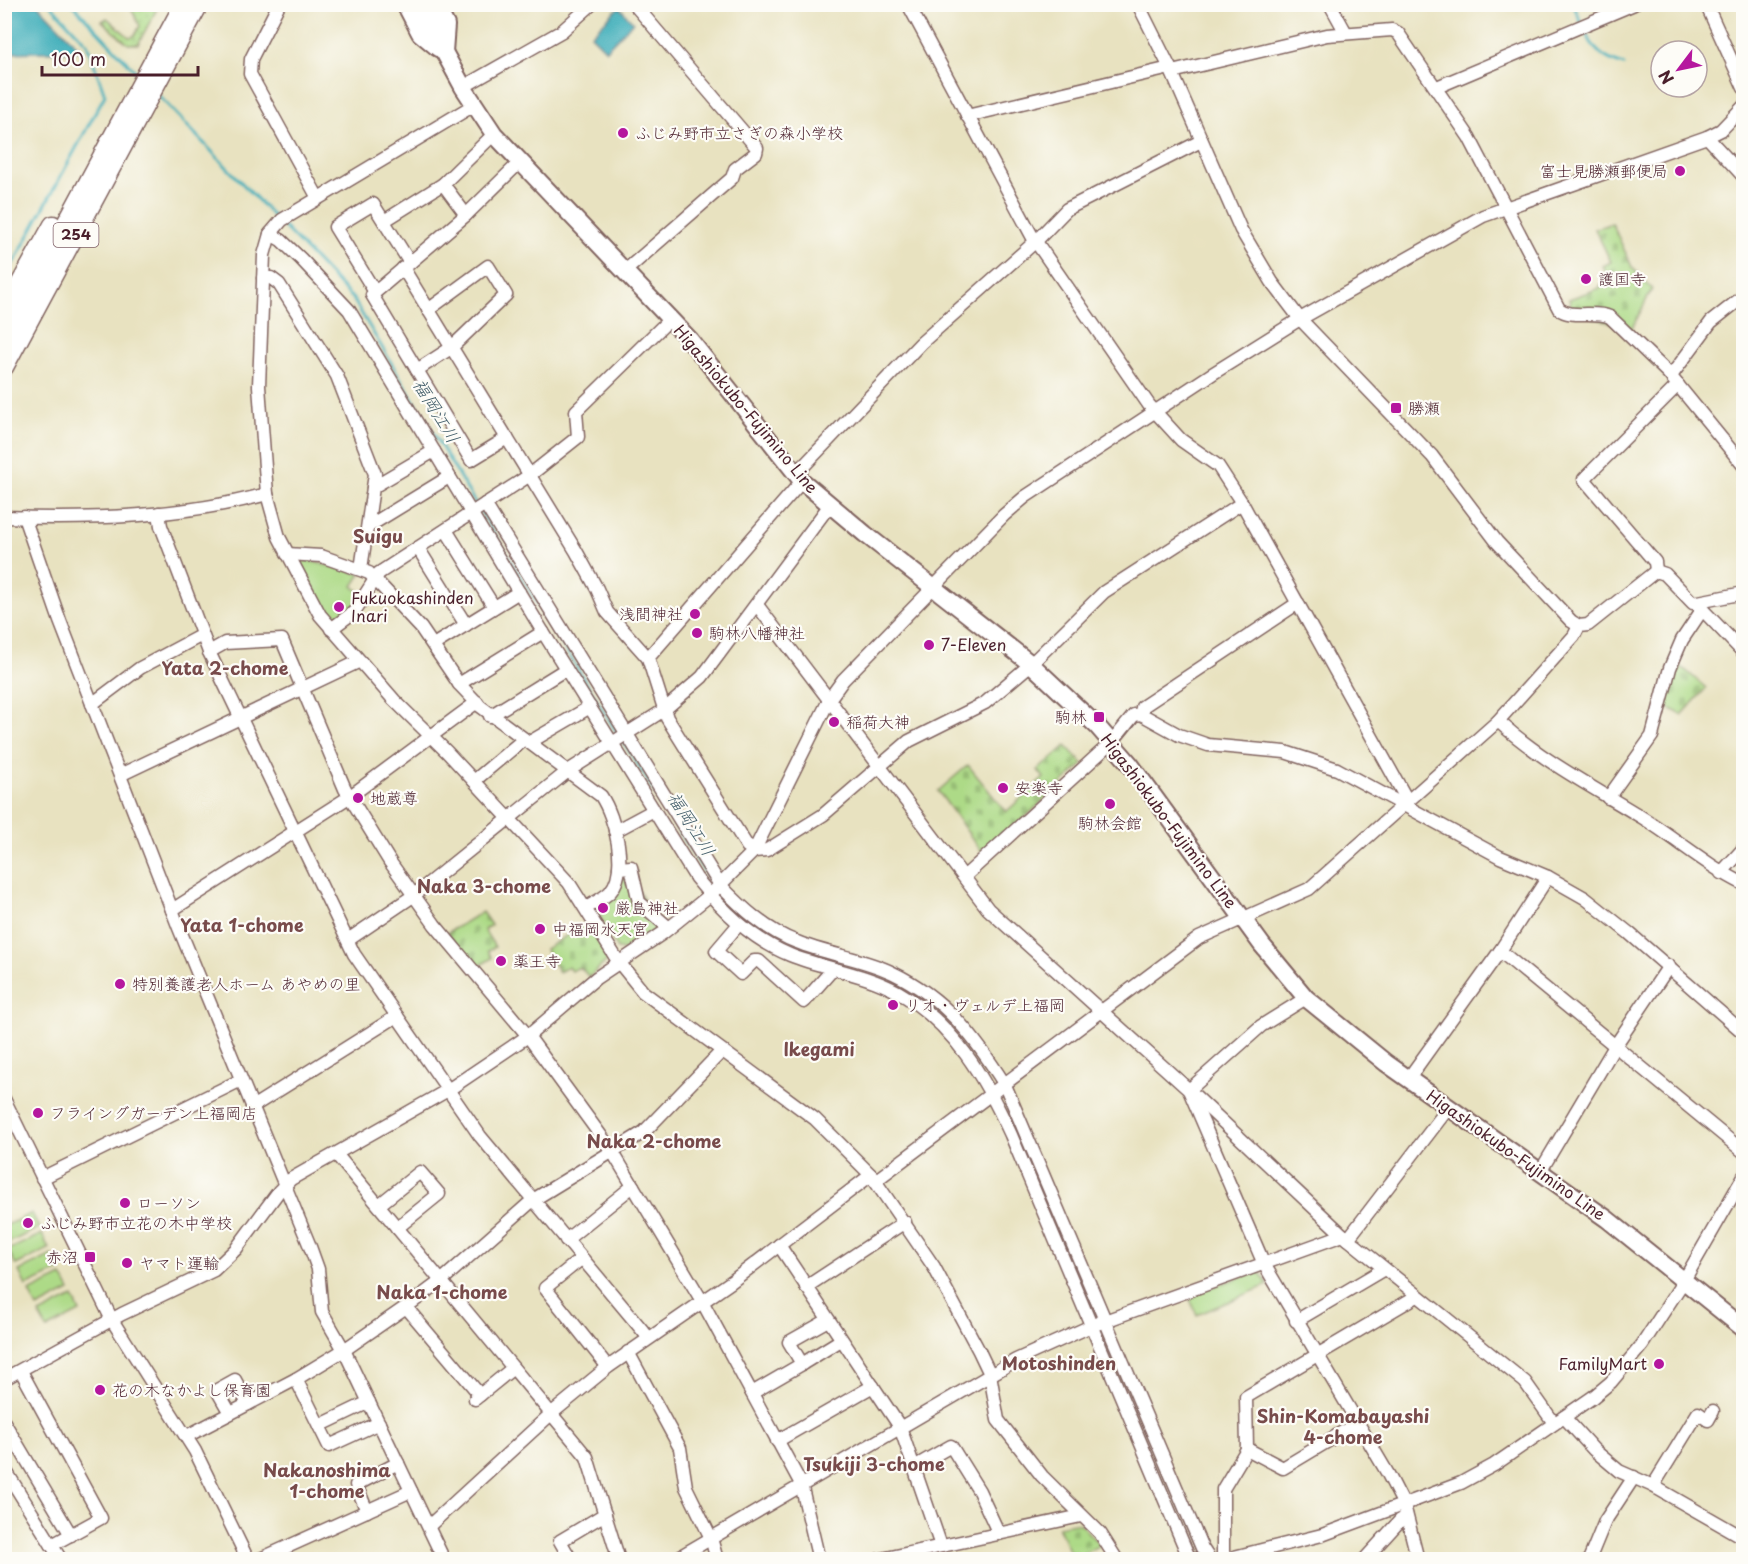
<svg xmlns="http://www.w3.org/2000/svg" width="1748" height="1564" font-family="'Playpen Sans','Klee One',sans-serif">
<defs>
<pattern id="grass-dots" width="8" height="8" patternUnits="userSpaceOnUse" patternTransform="scale(1.5)"><rect width="8" height="8" fill="#adda87"/><path d="M2 2h.1M6 6h.1" fill="none" stroke="#96bb75" stroke-width="1.8" stroke-linecap="round"/></pattern>
<pattern id="cemetery-stones" width="16" height="16" patternUnits="userSpaceOnUse" patternTransform="scale(1.5)"><rect width="16" height="16" fill="#adda87"/><path d="M2 7V4a2 2 0 0 1 4 0v3zM10 15v-3a2 2 0 0 1 4 0v3z" fill="#96bb75"/></pattern>
</defs>
<rect width="100%" height="100%" fill="#fdfcf7"/>
<filter id="ink" filterUnits="userSpaceOnUse"><feTurbulence type="fractalNoise" baseFrequency=".0167" numOctaves="2"/><feDisplacementMap in="SourceGraphic" scale="12" xChannelSelector="R" yChannelSelector="G"/><feConvolveMatrix kernelMatrix="1 2 1 2 8 2 1 2 1" color-interpolation-filters="sRGB"/></filter>
<filter id="wash" filterUnits="userSpaceOnUse"><feTurbulence type="fractalNoise" baseFrequency=".008" numOctaves="4" result="noise"/><feDisplacementMap in="SourceGraphic" scale="24" xChannelSelector="R" yChannelSelector="G"/><feGaussianBlur stdDeviation="1.35" result="paint"/><feColorMatrix in="noise" values="0 0 0 0 0 0 0 0 0 0 0 0 0 0 0 0 0 1.4 0 .05"/><feComposite in="paint" operator="in"/></filter>
<g filter="url(#wash)">
<rect width="100%" height="100%" fill="#e8e2c0"/>
<polygon fill="url(#grass-dots)" stroke="#7c7c59" stroke-width="1.5" points="129,5 159,5 138,44 128,44 102,21 107,18 129,37 134,36 140,26"/>
<g fill="url(#cemetery-stones)" stroke="#7c7c59" stroke-width="1.5">
<polygon points="1612,223 1632,267 1652,289 1631,330 1572,310 1569,299 1600,288 1600,285 1609,279 1603,266 1611,262 1595,229"/>
<polygon points="1676,662 1706,688 1682,715 1660,703"/>
<polygon points="1066,746 1083,764 984,855 938,791 968,765 1006,812 1044,778 1038,770"/>
<polygon points="482,912 491,925 484,930 495,947 488,951 492,958 476,968 447,933"/>
<polygon points="587,923 589,923 608,960 589,977 580,967 571,971 568,967 559,972 545,949"/>
<polygon points="1075,1523 1080,1524 1100,1545 1073,1559 1058,1526"/>
</g>
<g fill="#adda87" stroke="#7c7c59" stroke-width="1.5">
<polygon points="302,559 361,574 353,586 363,594 353,609 335,622 330,619 300,562"/>
<polygon points="626,870 661,929 624,950 617,949 595,906"/>
<polygon points="32,1213 39,1228 6,1244 5,1226"/>
<polygon points="42,1234 49,1249 16,1265 8,1250"/>
<polygon points="52,1255 60,1270 26,1286 19,1271"/>
<polygon points="1259,1271 1268,1285 1197,1315 1188,1295"/>
<polygon points="62,1276 70,1291 37,1308 29,1292"/>
<polygon points="73,1297 80,1312 47,1329 39,1314"/>
</g>
<g fill="#3dadb9" stroke="#446672" stroke-width="1.5">
<polygon points="4,5 38,5 78,47 78,51 5,53"/>
<polygon points="619,7 633,22 606,50 591,35"/>
</g>
<g fill="none" stroke-linecap="round" stroke-linejoin="round">
<g stroke="#3dadb9" stroke-width="3">
<polyline points="72,4 139,75"/>
<polyline points="1573,4 1581,22"/>
<path d="M1584 28C1593 50 1601 58 1624 65"/>
<polyline points="158,95 277,220"/>
<polyline points="282,225 353,299 477,506"/>
<polyline points="4,276 17,257 105,95 87,44 50,4"/>
<polyline points="481,512 619,736"/>
<polyline points="623,741 711,882"/>
</g>
</g>
</g>
<g filter="url(#ink)">
<g fill="none" stroke-linecap="round" stroke-linejoin="round">
<g stroke="#81635f" stroke-width="15">
<g id="minor">
<polyline points="279,4 251,59 250,74 318,198"/>
<polyline points="908,4 1032,236 1149,405 1181,440 1218,466 1242,503 1407,800"/>
<polyline points="1138,4 1170,68 1241,230 1272,282 1300,319 1432,456 1497,542 1571,621 1579,626 1588,625 1656,571 1665,574 1693,603 1744,593"/>
<polyline points="1330,4 1346,33"/>
<polyline points="1706,4 1744,88"/>
<path d="M1172 72 1327 35 1392 30 1398 33 1469 137 1559 309C1572 319 1594 310 1610 317L1668 373 1744 466"/>
<polyline points="463,87 562,31 592,4"/>
<polyline points="1437,87 1634,4"/>
<polyline points="474,105 282,220 270,234 264,255 259,386 267,494 279,537 320,615 394,700 447,752 569,883 618,961 643,992 815,1119 871,1175 934,1267 979,1351 990,1374 998,1420 1042,1476 1100,1533 1117,1560"/>
<polyline points="967,116 1170,68"/>
<polyline points="1707,137 1744,177"/>
<polyline points="443,184 466,215"/>
<polyline points="384,221 443,184 494,134"/>
<path d="M270 234 281 240 301 259 349 310 543 632 696 878C722 910 751 939 790 955 825 969 864 973 898 992 954 1024 985 1078 1011 1135L1190 1560"/>
<polyline points="403,268 576,551 597,589 607,612 648,658"/>
<polyline points="624,272 732,178 735,169 756,153 757,148 634,4"/>
<polyline points="263,278 271,278 279,284 337,376 375,474 361,569"/>
<polyline points="375,292 335,227 373,204 410,263"/>
<polyline points="417,370 451,348 506,295 488,266 428,310"/>
<polyline points="1671,376 1711,322 1744,296"/>
<polyline points="507,438 471,460 372,295 466,215 519,163"/>
<polyline points="796,474 921,343 1036,241 1067,209 1201,141"/>
<polyline points="802,481 648,658 667,718 747,846 754,851 767,850 823,815 909,741 985,703 1031,664 1104,592 1242,503"/>
<polyline points="373,487 434,451"/>
<path d="M485 504 720 885C742 908 767 931 797 942 828 955 863 958 893 973 945 998 975 1037 1005 1085L1202 1548 1210 1560"/>
<polyline points="159,513 161,526 209,652 354,954 480,1136 648,1337"/>
<path d="M4 517C92 520 183 517 267 494"/>
<polyline points="24,517 60,621 179,928 309,1244 318,1269 322,1312 344,1350 444,1560"/>
<polyline points="369,526 449,477"/>
<polyline points="446,530 494,607"/>
<polyline points="418,548 466,625"/>
<path d="M287 554 321 556 369 573 421 628 459 684 480 706 601 796C615 817 629 870 610 892 604 898 594 903 586 908"/>
<polyline points="1656,571 1655,562 1584,479 1678,385"/>
<polyline points="757,605 988,909 1189,1090 1343,1235 1525,1382 1554,1423"/>
<polyline points="1698,605 1744,653"/>
<polyline points="331,629 354,612 379,573 530,475 578,437 576,411 670,319"/>
<polyline points="435,644 519,592"/>
<polyline points="209,652 225,643 282,640 345,789 390,862 435,925 528,1036 612,1151 702,1301 801,1484 819,1560"/>
<polyline points="459,684 543,632"/>
<polyline points="92,704 140,668 202,635"/>
<polyline points="1141,714 1179,735 1208,745 1285,752 1337,769 1500,857 1548,877 1585,898 1629,933 1744,1033"/>
<polyline points="490,716 566,669"/>
<path d="M1498 721C1542 761 1593 787 1643 818 1678 840 1707 866 1744 884"/>
<polyline points="530,742 590,707"/>
<polyline points="120,775 360,661"/>
<polyline points="474,781 524,739"/>
<polyline points="1608,798 1652,736 1670,668 1682,640 1702,610"/>
<polyline points="615,831 654,810"/>
<polyline points="619,868 631,867 639,902 669,928"/>
<polyline points="1721,873 1744,848"/>
<polyline points="965,876 1112,742 1134,715 1141,714 1142,707 1298,603"/>
<polyline points="172,910 349,797 477,702"/>
<polyline points="739,924 716,951 741,974 754,961 759,961 804,1002 833,969"/>
<polyline points="348,940 413,896 568,771 664,710 702,677 829,506"/>
<polyline points="1500,951 1548,877"/>
<polyline points="1306,998 1261,1026 1189,1090 1264,1264 1388,1474 1404,1505 1418,1560"/>
<polyline points="1408,1079 1500,951 1744,1152"/>
<polyline points="4,1099 112,1320 195,1451 248,1560"/>
<polyline points="252,1107 397,1016"/>
<polyline points="336,1154 587,1457 619,1560"/>
<polyline points="1540,1172 1615,1046 1669,966"/>
<polyline points="42,1178 241,1080"/>
<polyline points="875,1181 1199,938 1309,889 1498,721 1574,636 1579,626"/>
<polyline points="379,1205 420,1172 439,1194 397,1228"/>
<polyline points="1348,1239 1449,1107"/>
<polyline points="566,1240 633,1186"/>
<polyline points="779,1245 900,1427 941,1546"/>
<polyline points="581,1259 545,1288 608,1367"/>
<polyline points="806,1287 905,1222"/>
<polyline points="406,1307 480,1395"/>
<polyline points="1296,1321 1384,1269"/>
<polyline points="628,1352 680,1448 686,1487 711,1538 717,1560"/>
<polyline points="802,1364 841,1340"/>
<polyline points="21,1371 101,1518 52,1545"/>
<polyline points="4,1379 122,1314 214,1270 236,1249 279,1191 291,1179 448,1090 528,1036 596,978 663,933 710,895 754,851 830,698 843,680 1004,515 1025,497 1212,374 1300,319 1483,216 1707,137 1721,130 1744,106"/>
<polyline points="296,1379 329,1446 379,1423"/>
<polyline points="752,1393 802,1364 789,1342 828,1320"/>
<polyline points="475,1399 513,1368"/>
<polyline points="230,1413 217,1390 235,1380 248,1404"/>
<polyline points="1564,1417 1594,1450 1619,1471 1653,1486 1744,1538"/>
<polyline points="4,1422 71,1535"/>
<polyline points="319,1426 369,1402"/>
<polyline points="187,1436 296,1379 344,1350 406,1307 441,1281 533,1200 644,1132 722,1051"/>
<polyline points="777,1441 873,1386"/>
<polyline points="1247,1449 1283,1468 1358,1423"/>
<polyline points="914,1467 951,1446 979,1491 999,1534"/>
<polyline points="4,1468 61,1560"/>
<polyline points="1653,1486 1698,1413 1708,1420 1713,1411"/>
<polyline points="367,1511 356,1485 398,1463"/>
<polyline points="429,1526 552,1413 608,1367 731,1282 871,1175"/>
<polyline points="1223,1559 1223,1489 1247,1449 1246,1397 1417,1296"/>
<polyline points="258,1560 411,1491"/>
<polyline points="571,1560 560,1541 605,1514"/>
<polyline points="674,1560 1016,1360 1091,1326 1343,1235"/>
<polyline points="877,1560 1081,1516"/>
<polyline points="1222,1560 1322,1535 1461,1483 1494,1465 1593,1397 1611,1382 1642,1345 1683,1282 1744,1176"/>
<polyline points="1364,1560 1406,1514"/>
<polyline points="1589,1560 1605,1521 1634,1477"/>
</g>
</g>
<g stroke="#81635f" stroke-width="20">
<g id="major">
<polyline points="405,4 420,33 438,48"/>
<polyline points="418,4 463,87 494,134 690,340 802,481 865,534 1031,664 1097,726 1130,764 1262,945 1306,998 1386,1063 1607,1219 1744,1329"/>
<polyline points="435,4 446,25 444,52"/>
</g>
</g>
<g stroke="#81635f" stroke-width="21">
<g id="highway">
<polyline points="4,313 53,225"/>
<polyline points="4,339 184,4"/>
<polyline points="4,367 199,4"/>
</g>
</g>
<use href="#minor" stroke="#fff" stroke-width="12"/>
<use href="#major" stroke="#fff" stroke-width="16"/>
<use href="#highway" stroke="#fff" stroke-width="18"/>
</g>
</g>
<g fill="#b5179e" stroke="#fdfcf7" stroke-width="2">
<circle cx="623" cy="133" r="6"/>
<circle cx="1680" cy="171" r="6"/>
<circle cx="1586" cy="279" r="6"/>
<rect x="1390" y="402" width="12" height="12" rx="3"/>
<circle cx="339" cy="607" r="6"/>
<circle cx="695" cy="614" r="6"/>
<circle cx="697" cy="633" r="6"/>
<circle cx="929" cy="645" r="6"/>
<rect x="1093" y="711" width="12" height="12" rx="3"/>
<circle cx="834" cy="722" r="6"/>
<circle cx="1003" cy="788" r="6"/>
<circle cx="358" cy="798" r="6"/>
<circle cx="1110" cy="804" r="6"/>
<circle cx="603" cy="908" r="6"/>
<circle cx="540" cy="929" r="6"/>
<circle cx="501" cy="961" r="6"/>
<circle cx="120" cy="984" r="6"/>
<circle cx="893" cy="1005" r="6"/>
<circle cx="38" cy="1113" r="6"/>
<circle cx="125" cy="1203" r="6"/>
<circle cx="28" cy="1223" r="6"/>
<rect x="84" y="1251" width="12" height="12" rx="3"/>
<circle cx="127" cy="1263" r="6"/>
<circle cx="1659" cy="1364" r="6"/>
<circle cx="100" cy="1390" r="6"/>
</g>
<g text-anchor="middle" stroke-width="4.5" stroke-linejoin="round" paint-order="stroke">
<rect fill="#fdfcf7" stroke="#806168" stroke-width="1.5" x="53.5" y="223" width="45" height="24" rx="4.5"/>
<g font-size="15" font-weight="bold" fill="#4a1f2b">
<text x="76" y="240">254</text>
</g>
<g font-size="16" fill="#4a1f2b" stroke="#fdfcf7" text-anchor="start">
<text x="635" y="139">ふじみ野市立さぎの森小学校</text>
<text x="1668" y="177" text-anchor="end">富士見勝瀬郵便局</text>
<text x="1598" y="285">護国寺</text>
<text x="1408" y="414">勝瀬</text>
<text x="351" y="604">Fukuokashinden<tspan x="351" dy="18">Inari</tspan></text>
<text x="683" y="620" text-anchor="end">浅間神社</text>
<text x="709" y="639">駒林八幡神社</text>
<text x="941" y="651">7-Eleven</text>
<text x="1087" y="723" text-anchor="end">駒林</text>
<text x="846" y="728">稲荷大神</text>
<text x="1015" y="794">安楽寺</text>
<text x="370" y="804">地蔵尊</text>
<text x="1110" y="829" text-anchor="middle">駒林会館</text>
<text x="615" y="914">厳島神社</text>
<text x="552" y="935">中福岡水天宮</text>
<text x="513" y="967">薬王寺</text>
<text x="132" y="990">特別養護老人ホーム あやめの里</text>
<text x="905" y="1011">リオ・ヴェルデ上福岡</text>
<text x="50" y="1119">フライングガーデン上福岡店</text>
<text x="137" y="1209">ローソン</text>
<text x="40" y="1229">ふじみ野市立花の木中学校</text>
<text x="78" y="1263" text-anchor="end">赤沼</text>
<text x="139" y="1269">ヤマト運輸</text>
<text x="1647" y="1370" text-anchor="end">FamilyMart</text>
<text x="112" y="1396">花の木なかよし保育園</text>
</g>
<g font-size="16" fill="#4a1f2b" stroke="#fdfcf7">
<text transform="translate(746 409) rotate(50)" y="6">Higashiokubo-Fujimino Line</text>
<text transform="translate(1169 821) rotate(53)" y="6">Higashiokubo-Fujimino Line</text>
<text transform="translate(1516 1155) rotate(35)" y="6">Higashiokubo-Fujimino Line</text>
</g>
<g font-size="18" font-style="italic" fill="#445f6b" stroke="#fdfcf7">
<text transform="translate(436 411) rotate(59)" y="6">福岡江川</text>
<text transform="translate(691 824) rotate(58)" y="6">福岡江川</text>
</g>
<g font-size="18" font-weight="bold" fill="#784b4b" stroke="#fdfcf7">
<text x="378" y="543">Suigu</text>
<text x="225" y="675">Yata 2-chome</text>
<text x="484" y="893">Naka 3-chome</text>
<text x="242" y="932">Yata 1-chome</text>
<text x="819" y="1056">Ikegami</text>
<text x="654" y="1148">Naka 2-chome</text>
<text x="442" y="1299">Naka 1-chome</text>
<text x="1059" y="1370">Motoshinden</text>
<text x="1343" y="1423">Shin-Komabayashi<tspan x="1343" dy="21">4-chome</tspan></text>
<text x="874" y="1471">Tsukiji 3-chome</text>
<text x="327" y="1477">Nakanoshima<tspan x="327" dy="21">1-chome</tspan></text>
</g>
</g>
<rect width="1748" height="1564" fill="none" stroke="#fdfcf7" stroke-width="24"/>
<g transform="translate(1679 69) rotate(238)"><circle r="28" fill="#fdfcf7" stroke="#b5a4a5" stroke-width="1.5"/>
<path d="M0-4.5L10 22L0 15L-10 22Z" fill="#b5179e"/>
<text y="-9" font-size="16" font-weight="bold" text-anchor="middle" fill="#4a1f2b">N</text>
</g>
<path d="M42 66v9h156v-9" fill="none" stroke="#4a1f2b" stroke-width="3"/>
<text x="51" y="66" font-size="18" fill="#4a1f2b" stroke="#fdfcf7" stroke-width="4.5" paint-order="stroke">100 m</text>
</svg>
